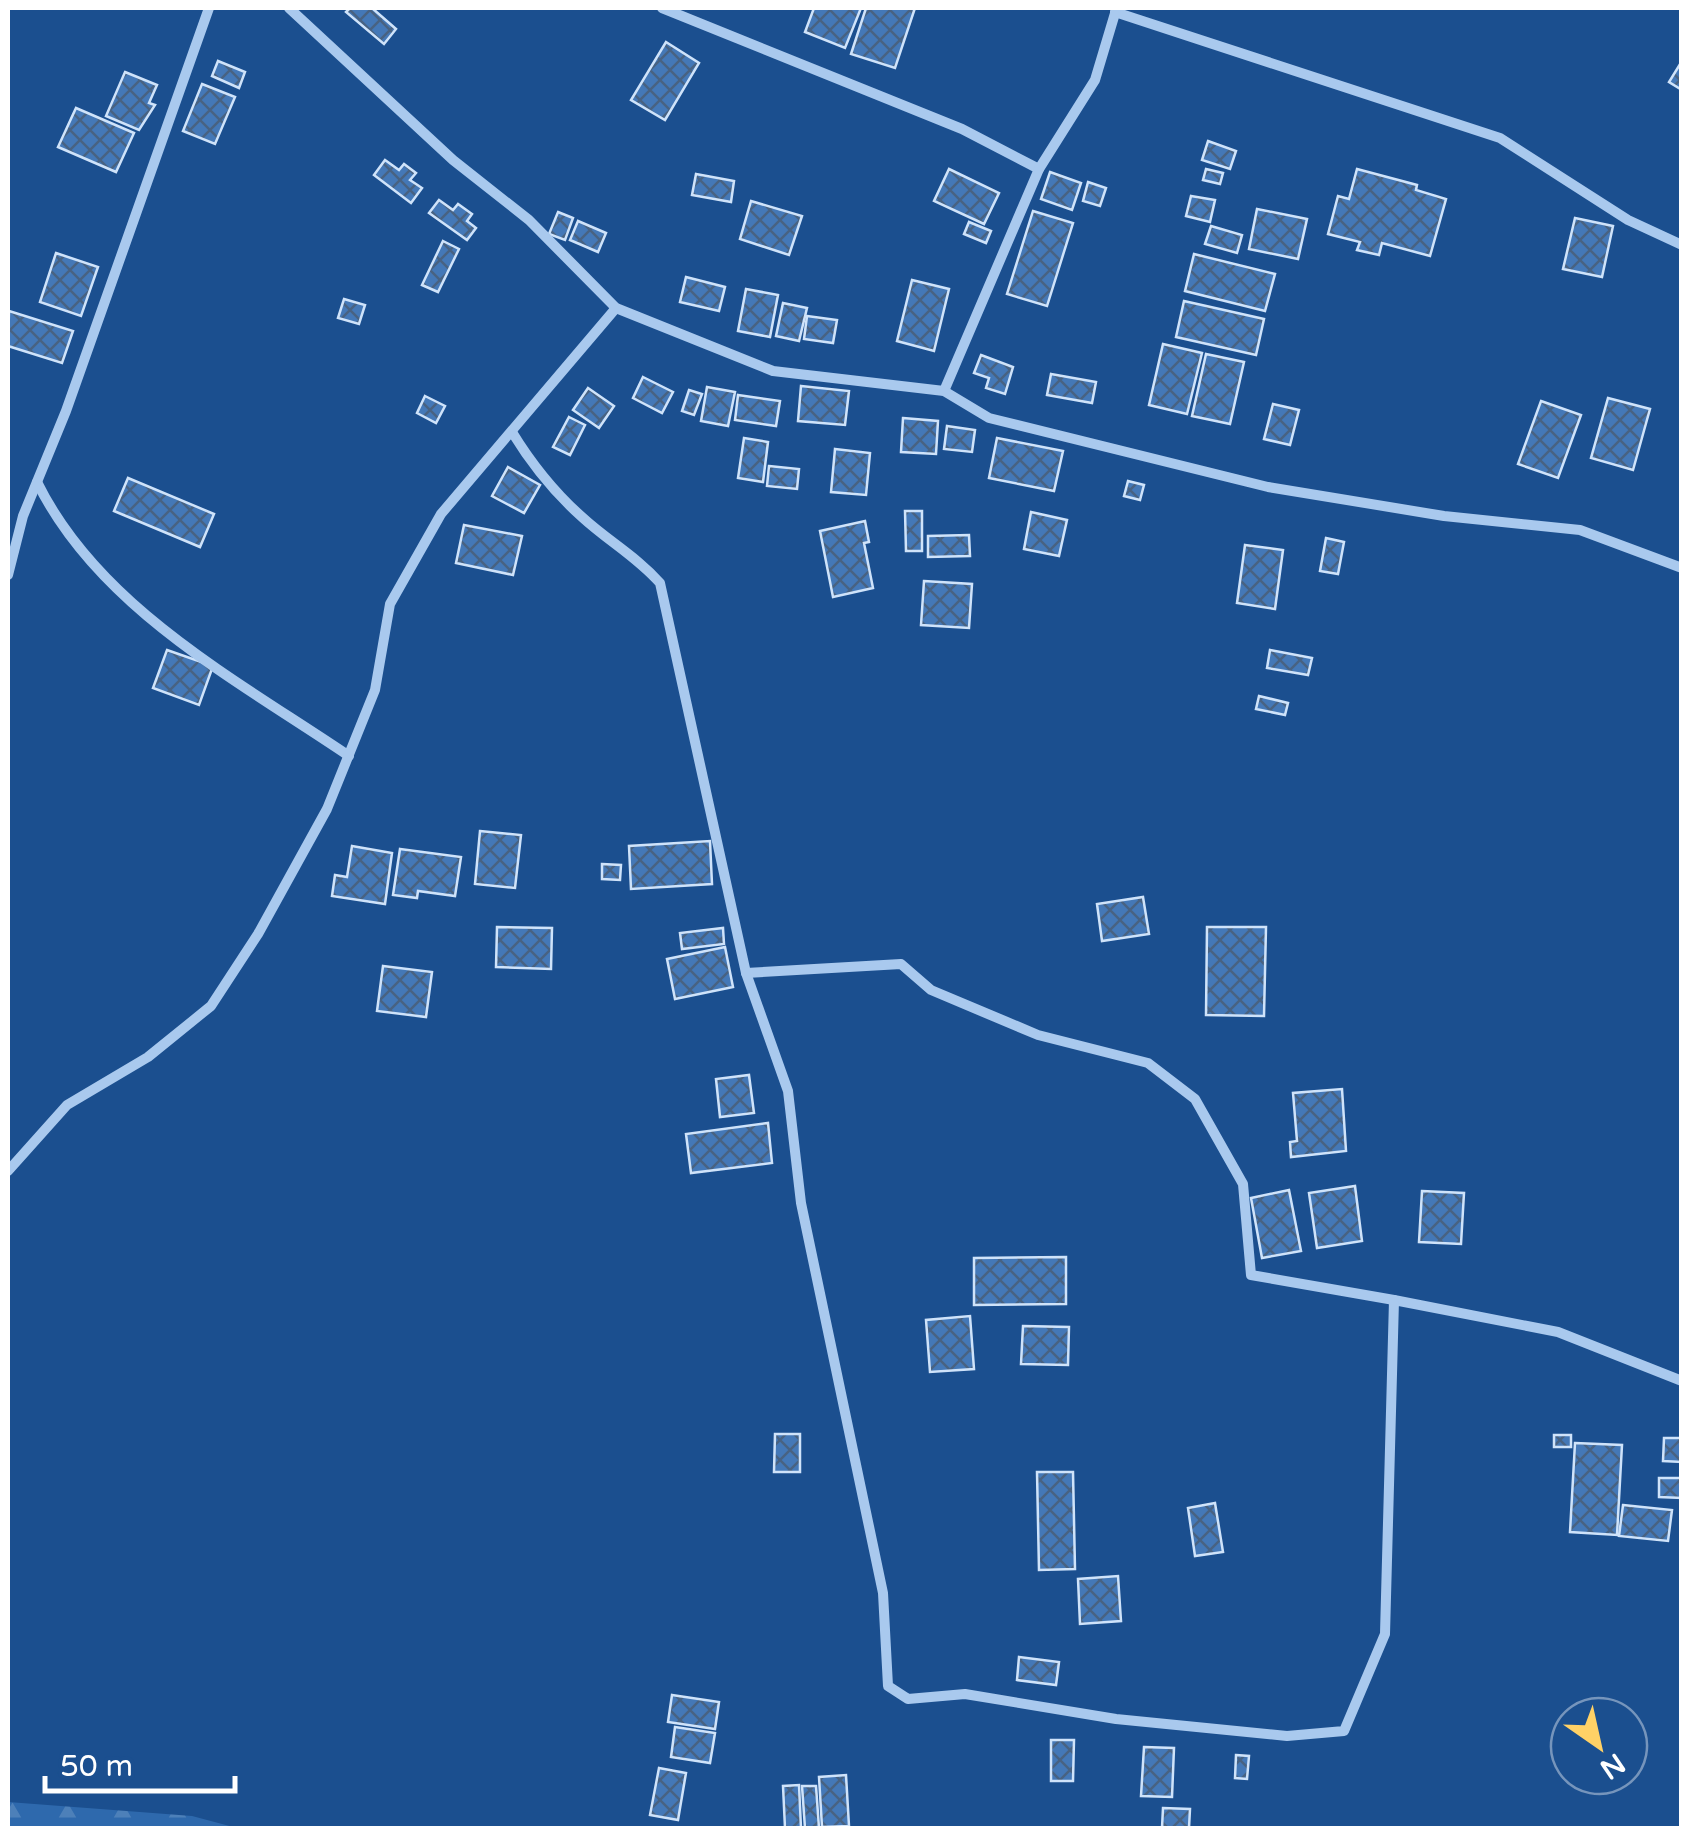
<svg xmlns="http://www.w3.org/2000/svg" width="1689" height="1836" font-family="'Varela Round',sans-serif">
<defs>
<pattern id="forest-firs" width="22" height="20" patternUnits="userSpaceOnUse" patternTransform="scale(2.5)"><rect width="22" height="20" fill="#2e69ad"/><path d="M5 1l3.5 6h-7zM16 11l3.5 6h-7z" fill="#4d80b9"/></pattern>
<pattern id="building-cross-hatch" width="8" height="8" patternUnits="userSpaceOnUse" patternTransform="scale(2.5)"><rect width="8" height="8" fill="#4478b7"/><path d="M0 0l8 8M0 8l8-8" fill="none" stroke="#486282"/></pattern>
</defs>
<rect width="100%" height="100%" fill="#1b4f8f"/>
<polygon fill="url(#forest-firs)" points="8,1802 192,1816 237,1828 8,1828"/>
<g fill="url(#building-cross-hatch)" stroke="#cfe3fa" stroke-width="2.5">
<polygon points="350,8 372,8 396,29 384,44 346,12"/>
<polygon points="814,8 861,8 845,48 805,32"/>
<polygon points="866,8 915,8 895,68 851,54"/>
<polygon points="666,42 699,63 665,120 631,100"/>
<polygon points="218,61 245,72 239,88 212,76"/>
<polygon points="1682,61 1682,90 1669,82"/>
<polygon points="125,72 157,85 149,103 155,105 139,130 106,116"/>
<polygon points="202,84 235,97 215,144 183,131"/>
<polygon points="76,108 134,133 116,172 58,147"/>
<polygon points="1208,141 1236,151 1230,169 1202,160"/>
<polygon points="385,160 399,170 404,164 416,173 410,180 422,188 411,203 374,175"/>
<polygon points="949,169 999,193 984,224 934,201"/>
<polygon points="1206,169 1223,173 1220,184 1203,180"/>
<polygon points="1357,169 1417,185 1416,190 1446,199 1430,256 1382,243 1379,255 1357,250 1360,242 1328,234 1338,196 1349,199"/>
<polygon points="1050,172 1081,183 1072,210 1041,199"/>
<polygon points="696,174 734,181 731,202 692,195"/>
<polygon points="1088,182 1106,188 1100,206 1083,201"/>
<polygon points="1191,196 1215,200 1210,222 1186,216"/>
<polygon points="439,200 453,210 458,204 472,214 467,221 476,228 467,240 429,213"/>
<polygon points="751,201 802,216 789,255 740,239"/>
<polygon points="1257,209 1307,219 1298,259 1249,249"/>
<polygon points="1033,211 1073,223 1047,306 1007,294"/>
<polygon points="558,212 573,218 565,240 549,234"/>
<polygon points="1575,218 1613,226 1602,277 1563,269"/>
<polygon points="578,221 606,233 598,252 570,240"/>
<polygon points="969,222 991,231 986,243 964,234"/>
<polygon points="1211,226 1242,235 1237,253 1205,244"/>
<polygon points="443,241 459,249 438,292 422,285"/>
<polygon points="56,253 98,267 81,316 40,302"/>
<polygon points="1194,254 1275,274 1265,311 1185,291"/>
<polygon points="686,277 725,287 719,311 680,302"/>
<polygon points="912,280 949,289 934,351 897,341"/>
<polygon points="746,289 778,295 770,337 738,331"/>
<polygon points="344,299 365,305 359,324 338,318"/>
<polygon points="1184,301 1264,319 1256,355 1176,337"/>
<polygon points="783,303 807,308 799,341 776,336"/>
<polygon points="9,311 73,331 62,363 8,346"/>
<polygon points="807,316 837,320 833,343 804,339"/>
<polygon points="1163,344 1202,353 1187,414 1149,405"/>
<polygon points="1206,354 1244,362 1230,424 1192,416"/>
<polygon points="981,355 1013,367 1005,394 986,388 989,378 974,373"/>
<polygon points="1051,374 1096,382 1092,403 1047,395"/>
<polygon points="643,377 673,392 662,413 633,398"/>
<polygon points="801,386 849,391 845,425 798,421"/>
<polygon points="707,387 735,392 728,426 701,421"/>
<polygon points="588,388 614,406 599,428 573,410"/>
<polygon points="689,390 702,394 694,415 682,411"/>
<polygon points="738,395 780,401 776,426 735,420"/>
<polygon points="425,396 445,406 436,423 417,413"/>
<polygon points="1608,398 1650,409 1633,470 1591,458"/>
<polygon points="1541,401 1581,415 1558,478 1518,464"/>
<polygon points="1273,404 1299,410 1290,445 1264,439"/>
<polygon points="569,417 585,425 570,455 553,447"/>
<polygon points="903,418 938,421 936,454 901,452"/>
<polygon points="947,426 975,430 972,452 944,449"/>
<polygon points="744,438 768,442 763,482 738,478"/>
<polygon points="997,438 1063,451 1054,491 989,478"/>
<polygon points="835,449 870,453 866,495 831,492"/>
<polygon points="769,466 799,469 797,489 767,486"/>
<polygon points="508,467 540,485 524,513 492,496"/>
<polygon points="128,478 214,514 200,547 114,511"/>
<polygon points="1128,481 1144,485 1140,500 1124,496"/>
<polygon points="905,511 922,511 922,551 906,551"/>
<polygon points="1031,512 1067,520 1059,556 1024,549"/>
<polygon points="865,521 869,542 864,543 873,588 833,597 820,531"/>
<polygon points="464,525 522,536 513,575 456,563"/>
<polygon points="969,535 970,556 928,557 928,536"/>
<polygon points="1326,538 1344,542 1338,574 1320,571"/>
<polygon points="1245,545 1283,550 1275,609 1237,603"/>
<polygon points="924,581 972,584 969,628 921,625"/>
<polygon points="167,650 213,666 199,705 153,688"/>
<polygon points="1270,650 1312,658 1308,675 1267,668"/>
<polygon points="1259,696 1288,703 1285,715 1256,709"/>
<polygon points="480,831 521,835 515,888 475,884"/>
<polygon points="710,841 712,884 631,889 629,846"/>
<polygon points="352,846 392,853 385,904 332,896 335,875 347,877"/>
<polygon points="400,849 461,857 455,896 418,891 417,898 393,895"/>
<polygon points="602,864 621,865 620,880 602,879"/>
<polygon points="1143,897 1149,934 1102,941 1097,904"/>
<polygon points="497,927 552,928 551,969 496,967"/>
<polygon points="1207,927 1266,927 1264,1016 1206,1015"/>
<polygon points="723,928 724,944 682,949 680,933"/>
<polygon points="725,947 733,987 675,999 667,959"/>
<polygon points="383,966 432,972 426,1017 377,1011"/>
<polygon points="749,1075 754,1113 720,1117 716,1079"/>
<polygon points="1342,1089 1346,1151 1291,1157 1290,1142 1297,1141 1293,1093"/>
<polygon points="768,1123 772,1163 691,1173 686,1134"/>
<polygon points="1355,1186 1362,1241 1317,1248 1309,1193"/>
<polygon points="1289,1190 1301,1251 1262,1258 1251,1198"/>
<polygon points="1422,1191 1464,1193 1461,1244 1419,1242"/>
<polygon points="1066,1257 1066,1304 974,1305 974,1258"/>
<polygon points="970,1316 974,1369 930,1372 926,1320"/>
<polygon points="1023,1326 1069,1327 1068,1365 1021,1364"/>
<polygon points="775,1434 800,1434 800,1472 774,1472"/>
<rect x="1554" y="1435" width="17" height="12"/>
<polygon points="1664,1438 1682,1438 1682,1462 1663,1461"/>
<polygon points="1575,1443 1622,1445 1617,1535 1570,1532"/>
<polygon points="1037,1472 1073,1472 1075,1569 1039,1570"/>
<polygon points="1659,1478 1682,1478 1682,1498 1659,1497"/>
<polygon points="1215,1503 1223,1552 1195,1556 1188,1508"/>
<polygon points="1623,1505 1672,1510 1668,1541 1619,1536"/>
<polygon points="1118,1576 1121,1621 1080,1624 1078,1579"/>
<polygon points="1019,1657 1059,1662 1056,1685 1017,1680"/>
<polygon points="672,1695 719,1702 715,1729 668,1722"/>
<polygon points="675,1727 715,1733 710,1763 671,1757"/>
<polygon points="1051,1740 1074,1740 1073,1781 1051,1781"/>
<polygon points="1144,1747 1174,1748 1172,1797 1141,1796"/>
<polygon points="1236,1755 1249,1756 1247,1779 1235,1778"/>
<polygon points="659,1768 686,1773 678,1820 650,1815"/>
<polygon points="846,1775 849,1826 822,1827 819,1777"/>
<polygon points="799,1785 801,1828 785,1828 783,1786"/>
<polygon points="802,1786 816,1786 819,1828 805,1828"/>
<polygon points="1163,1808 1190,1809 1189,1828 1162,1828"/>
</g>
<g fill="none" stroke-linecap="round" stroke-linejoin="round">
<g stroke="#a9c9ee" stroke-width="10">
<polyline points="289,8 453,160 529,220 616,308 773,371 944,391 989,418 1268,487 1444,516 1580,530 1682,568"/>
<polyline points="662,8 962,129 1039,169"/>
<polyline points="1115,12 1500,138 1628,220 1682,245"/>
<polyline points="944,391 1039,169 1095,80 1116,10"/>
<path d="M512 432C531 463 555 493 582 517 608 541 636 556 660 583L746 973 788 1091 801 1203 883 1593 888 1686 908 1699 965 1694 1116 1719 1287 1736 1344 1731 1385 1634 1394 1300 1558 1332 1682 1381"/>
<path d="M37 482C99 608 237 680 349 756"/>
<polyline points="8,575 23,516 66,411 209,8"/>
<polyline points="746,973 901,964 931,990 1038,1035 1148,1063 1195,1099 1243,1184 1251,1275 1394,1300"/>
<polyline points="8,1171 67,1105 148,1057 211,1006 258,934 327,809 375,690 390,604 441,514 616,308"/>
</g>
</g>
<rect width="1689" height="1836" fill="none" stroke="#ffffff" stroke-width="20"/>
<g transform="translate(1599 1746) rotate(146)"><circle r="48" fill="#1b4f8f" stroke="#7695bc" stroke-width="2.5"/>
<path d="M0-8L18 38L0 25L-18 38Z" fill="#ffd166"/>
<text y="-15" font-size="28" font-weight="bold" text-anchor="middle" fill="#ffffff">N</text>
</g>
<path d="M45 1776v15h190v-15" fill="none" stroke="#ffffff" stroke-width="5"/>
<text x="60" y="1776" font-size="30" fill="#ffffff" stroke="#1b4f8f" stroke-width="8" paint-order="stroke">50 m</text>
</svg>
